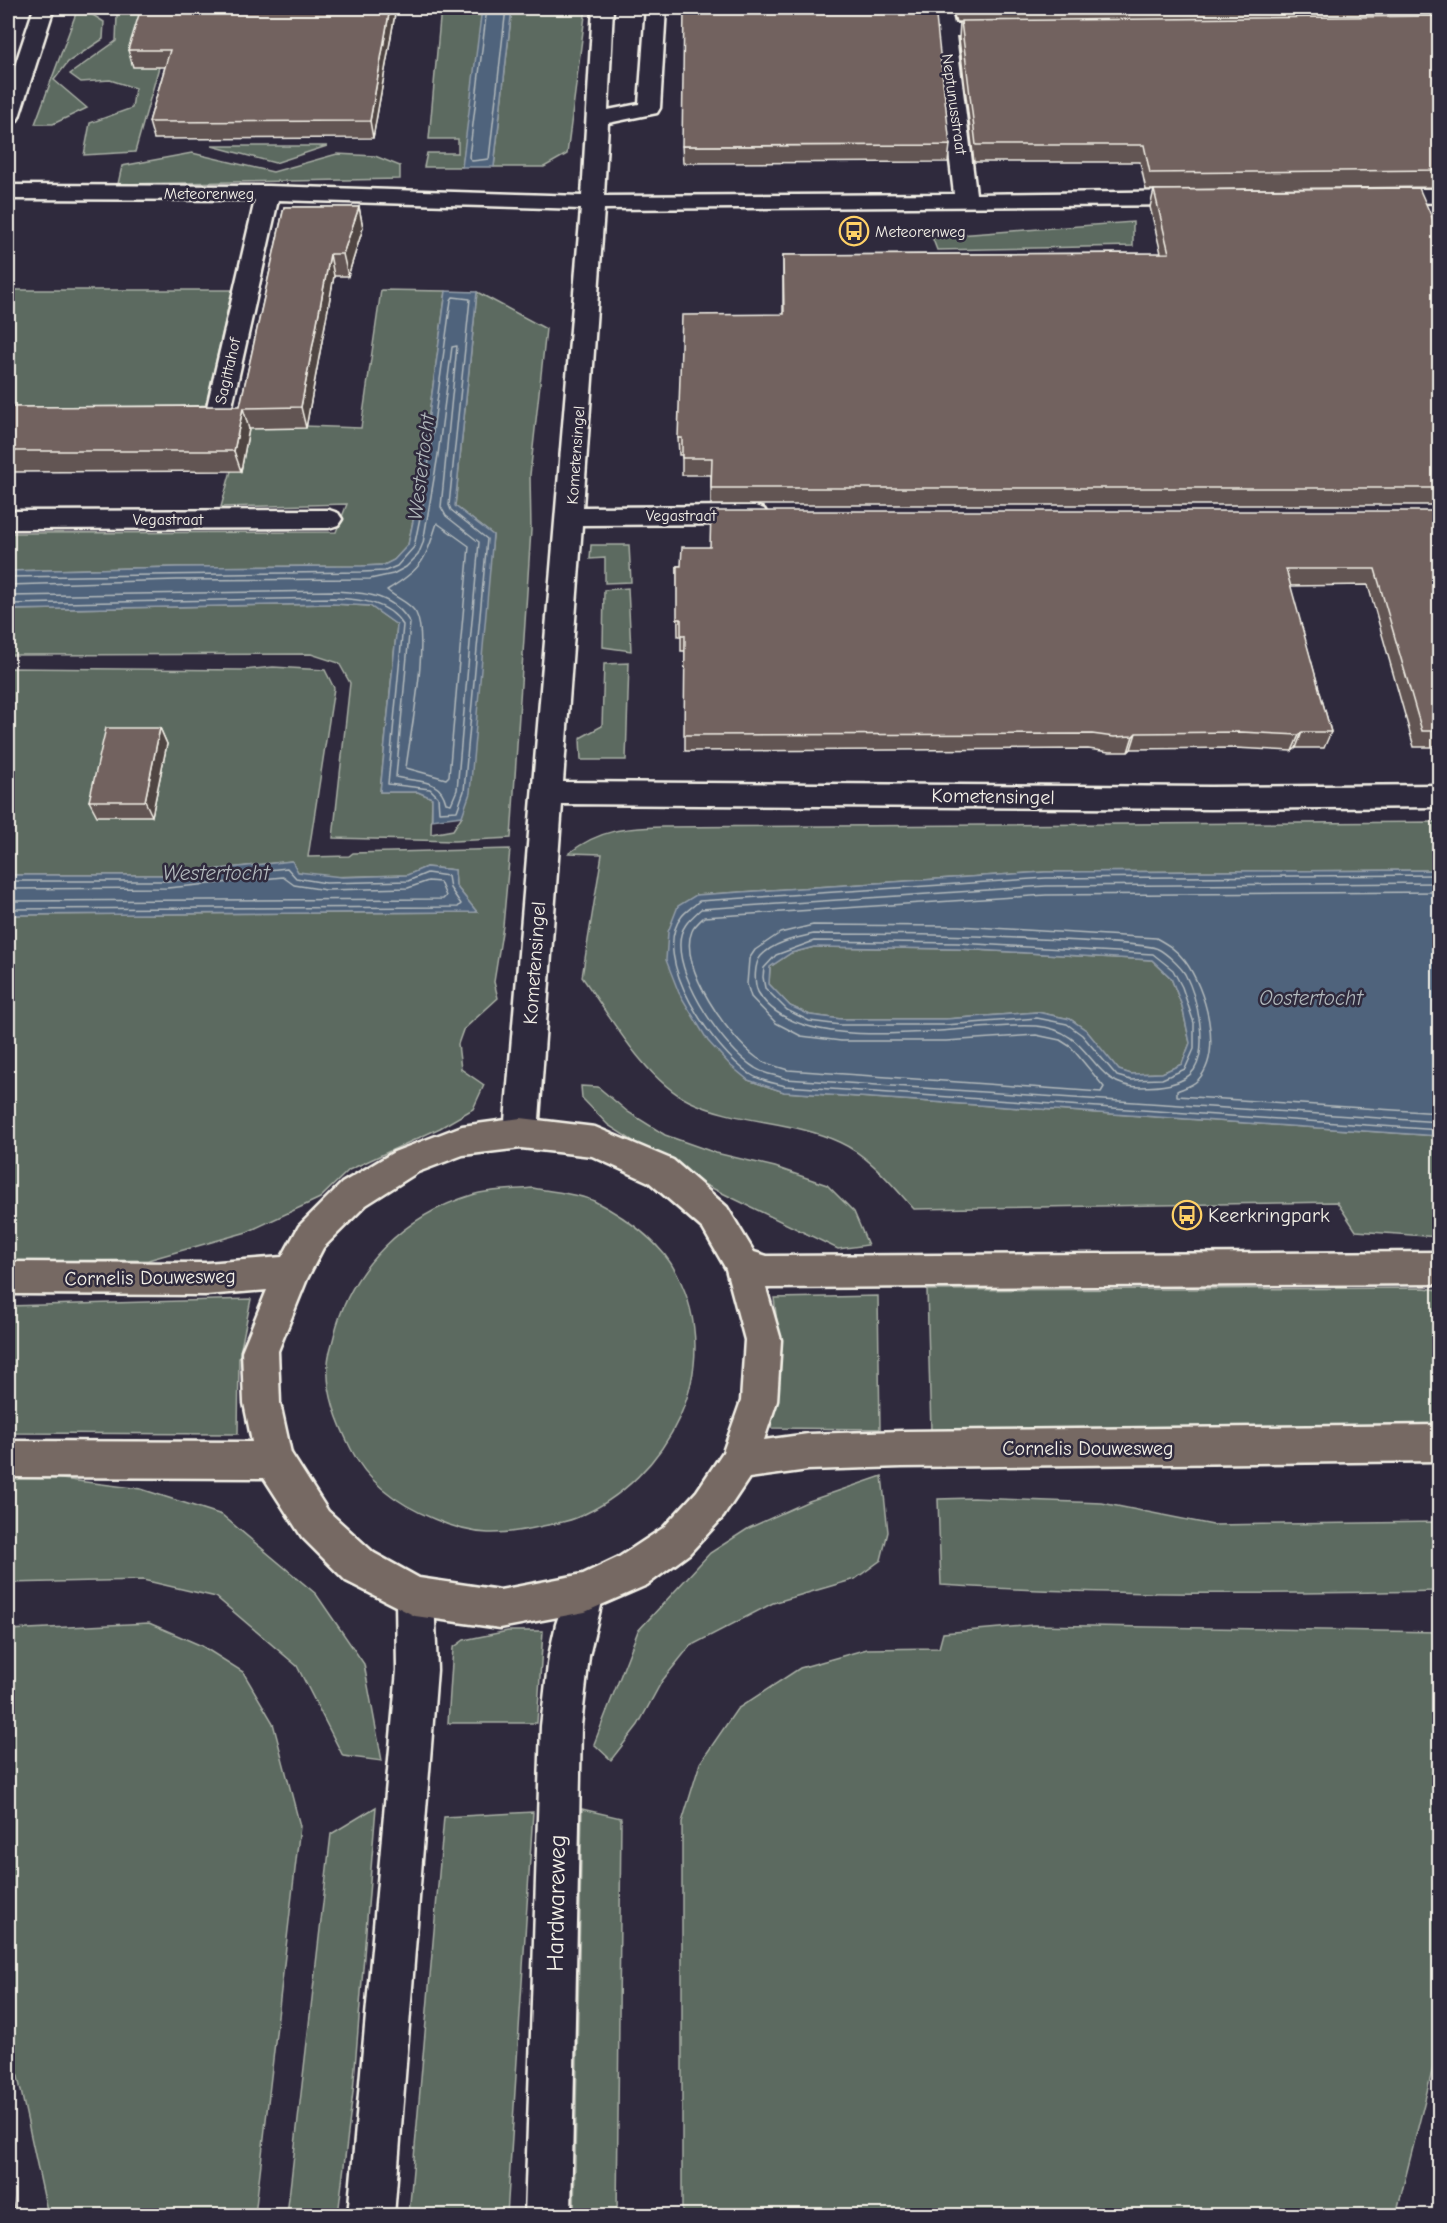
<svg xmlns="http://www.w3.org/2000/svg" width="1447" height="2223" font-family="'Comic Neue',sans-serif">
<rect width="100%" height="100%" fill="#2f2a3d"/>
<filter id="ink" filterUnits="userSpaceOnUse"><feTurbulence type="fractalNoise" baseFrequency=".0167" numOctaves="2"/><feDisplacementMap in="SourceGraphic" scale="12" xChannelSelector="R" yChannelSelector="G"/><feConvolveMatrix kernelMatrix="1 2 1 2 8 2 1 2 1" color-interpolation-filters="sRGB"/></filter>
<g filter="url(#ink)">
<g fill="#5b6a61" stroke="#a8aea4" stroke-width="1.5">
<polygon points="78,8 82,8 104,22 103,39 68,62 54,80 87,108 53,124 35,124"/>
<polygon points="108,8 151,8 159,67 135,152 84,155 90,123 132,108 135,88 110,80 81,82 70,74 116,41 117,15"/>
<polygon points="441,8 485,8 462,167 424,167 427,153 458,153 458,139 429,139"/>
<polygon points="512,8 586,8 567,154 544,167 494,167"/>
<polygon points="212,146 327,146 275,163"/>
<polygon points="192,153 273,172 337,154 375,156 400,166 400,179 118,184 122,166"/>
<polygon points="1133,222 1133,246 937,250 932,237"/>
<polygon points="8,290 232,290 205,410 8,408"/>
<polygon points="381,290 446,291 417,502 408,545 394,560 384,565 362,566 177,567 8,571 8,533 336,532 347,504 221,507 244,424 361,428"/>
<polygon points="477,292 546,329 530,475 531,530 511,838 454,841 333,838 350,683 339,663 311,654 8,655 8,610 333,604 370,606 397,625 380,792 418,792 432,798 431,834 453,830 462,816 493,535 455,506"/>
<polygon points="591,545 629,545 631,582 605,583 605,558 590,559"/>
<polygon points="628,588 631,651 603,647 604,590"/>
<polygon points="629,663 626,760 581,760 580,738 602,726 604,664"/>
<polygon points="273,667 325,670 334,688 308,857 349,856 353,853 510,849 503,926 494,982 498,998 463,1030 458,1044 461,1069 484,1085 473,1109 440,1128 349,1170 320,1198 247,1232 148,1260 8,1261 8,915 477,912 456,886 455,870 426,867 408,875 326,877 298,872 291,861 167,875 8,875 8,668 244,670"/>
<path d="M1439 822V870L1045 872 696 895 748 1080 784 1092 1439 1136V1237L1356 1231 1337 1202 914 1209C892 1185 870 1156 839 1142 793 1120 737 1124 689 1101 645 1080 610 1016 582 977L602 854 569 853C601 829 624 828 663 827Z"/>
<polygon points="814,947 958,949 1152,960 1171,978 1182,1006 1190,1043 1182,1064 1162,1073 1131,1074 1118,1070 1086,1030 1070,1019 1037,1012 946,1019 841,1019 810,1015 790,1006 769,984 770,967 791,953"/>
<polygon points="581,1086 598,1087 628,1112 665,1135 716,1153 775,1167 827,1185 854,1212 868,1245 838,1249 689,1177 608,1125 582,1098"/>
<path d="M533 1188C552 1192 576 1193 594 1201 625 1217 661 1242 677 1274 726 1368 669 1479 576 1518 566 1522 554 1524 543 1526 501 1536 475 1537 434 1519 400 1505 368 1484 351 1449 338 1423 326 1394 328 1364 328 1355 332 1345 334 1336 350 1268 405 1215 472 1195 491 1189 514 1190 533 1188Z"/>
<polygon points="1424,1288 1439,1290 1439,1424 931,1431 927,1290"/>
<polygon points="878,1296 880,1429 771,1428 781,1355 774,1298"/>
<polygon points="251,1299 239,1358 238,1434 8,1433 8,1306"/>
<polygon points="8,1476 38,1476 141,1489 222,1515 316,1594 364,1664 382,1761 343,1756 297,1666 216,1597 143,1580 8,1583"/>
<polygon points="882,1476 888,1532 881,1560 855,1579 773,1603 690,1646 662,1681 638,1725 611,1760 594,1744 638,1631 710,1553 749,1528 809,1501"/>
<path d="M973 1498 1102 1503 1213 1525 1439 1522V1591C1274 1594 1107 1596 941 1585L938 1499Z"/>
<polygon points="149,1623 202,1646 243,1672 273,1723 300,1826 255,2215 48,2215 8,2031 8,1630"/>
<polygon points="1033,1625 1439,1632 1439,2044 1396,2215 682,2215 682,1822 700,1763 737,1709 800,1668 867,1649 939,1648 943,1633"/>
<polygon points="508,1631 543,1631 537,1723 448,1723 453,1648 464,1640"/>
<polygon points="376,1807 353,2092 338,2215 287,2215 331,1834"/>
<polygon points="582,1809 621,1818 617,2215 574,2215"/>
<polygon points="533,1812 507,2215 409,2215 444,1817"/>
</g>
<g fill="#50647b" stroke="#929ca7" stroke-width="1.5" fill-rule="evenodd">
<polygon points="482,8 512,8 494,167 462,167"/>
<polygon points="446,291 477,292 455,506 493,535 470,793 462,816 432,820 432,798 418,792 380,792 397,625 370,606 333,604 8,610 8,571 177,567 362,566 384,565 394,560 408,545 417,502"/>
<polygon points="292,861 298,872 342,877 407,875 426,867 455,870 456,886 477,912 8,915 8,875 167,875"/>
<path d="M1439 870V1136L784 1092 748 1080 731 1066 708 1041 679 993 666 960 668 932 678 906 696 895 1045 872ZM814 947 958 949 1152 960 1171 978 1182 1006 1190 1043 1182 1064 1162 1073 1131 1074 1119 1070 1086 1030 1070 1019 1037 1012 946 1019H841L810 1015 790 1006 769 984 770 967 791 953Z"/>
</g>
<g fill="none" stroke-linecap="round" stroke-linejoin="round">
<g stroke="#b2b9bc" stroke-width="1.5">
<polyline points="487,8 469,157 472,161 489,159 506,8"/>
<path d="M437 523 469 546 449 776 446 779 406 768C410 734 430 640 416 613 410 602 395 598 387 590 422 569 425 561 437 523Z"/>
<path d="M8 577 362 572 385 571 397 566 414 547 423 503 451 300 453 297 470 299 449 505 451 510 487 539 464 791 457 811 439 812 438 797 430 789 388 784 403 625C388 601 359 599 333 598L8 604"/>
<path d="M8 585 177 580 370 579 393 574 406 567 418 555 423 543 438 455 452 347 457 346 441 507 446 516 479 542 457 790 451 804 446 803C440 777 417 783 396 777L410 623C393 593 363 593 333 591L8 596"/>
<path d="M1440 875 1046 878 699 901C694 906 686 911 682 916 648 958 715 1051 750 1074 760 1081 774 1083 785 1086L1440 1130"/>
<polyline points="8,881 167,881 287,868 296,878 326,883 408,881 427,873 448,876 450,888 461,904 458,907 8,909"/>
<path d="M1440 883 1046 886 701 909C690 919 680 927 680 943 678 981 724 1049 755 1068 764 1074 776 1075 786 1079L1440 1122"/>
<polyline points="8,889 167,888 283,877 294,885 326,890 408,888 428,881 440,882 446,896 443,899 8,901"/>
<path d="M1440 892 1046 895 704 917C700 921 694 926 692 931 677 966 730 1039 757 1058 766 1064 778 1067 788 1070L1101 1092 1104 1087 1071 1047 1060 1040 1036 1035 946 1041H841L801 1036 776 1023 751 997 747 984 749 959 755 950 780 933 813 925 959 926 1156 938C1167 944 1177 950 1185 961 1205 988 1224 1052 1198 1080 1192 1086 1184 1088 1177 1091V1096L1440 1113"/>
<path d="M814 934C876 934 938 934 999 937 1022 939 1147 942 1158 949 1166 953 1180 966 1185 974 1197 997 1209 1047 1194 1070 1183 1086 1157 1087 1140 1087 1088 1087 1095 1030 1036 1026 968 1021 799 1063 758 992 754 983 754 964 761 956 774 942 796 938 814 934Z"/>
<polygon points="814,941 958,943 1153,954 1173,970 1182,987 1194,1023 1194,1049 1185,1069 1162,1079 1131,1080 1117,1076 1082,1035 1067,1024 1037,1018 945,1025 841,1025 809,1021 787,1010 765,988 763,977 764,968 776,955"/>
</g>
<g stroke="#f4f1e8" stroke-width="5">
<g id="minor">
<polygon points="34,8 54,8 19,117 16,122 8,123 8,87"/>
<path d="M593 8H613L608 110 639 104 646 8H666L660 108 657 113 608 123 604 196 954 194 932 10 934 8H950L954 24H1003L1010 26 1013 30 1010 34 1003 36H956L976 194 1196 191 1204 193 1207 198 1204 203 1196 205 604 209 583 507 755 506 764 509 768 515 764 521 755 524 582 525 563 782 1211 787 1440 785V807L1211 809 562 804 538 1133 533 1143 521 1148 509 1143 504 1133 581 209 278 200 230 415 227 421C210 425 188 425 171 421L168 415 171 409 207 407 255 200 8 199V185L268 186 582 196Z"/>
<polygon points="1377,189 1440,189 1440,203 1369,201 1366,196 1369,191"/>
<polygon points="329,510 338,513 342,519 338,525 329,528 8,529 8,511"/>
<polygon points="585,1574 599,1579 604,1593 589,1656 581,1726 571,2216 525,2216 541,1726 549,1656 556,1624 571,1579"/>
<polygon points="415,1578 429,1583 434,1597 437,1670 394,2216 348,2216 397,1670 396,1597 401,1583"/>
</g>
</g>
<g stroke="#f4f1e8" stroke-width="5">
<path id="major" d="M521 1118 595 1127 673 1160 727 1207 754 1252 767 1256 1440 1252V1284L766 1288 781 1340 777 1401 764 1440 808 1434 902 1431 1440 1425V1461L902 1467 808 1470 749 1478 723 1517 689 1554 647 1585 585 1612 500 1628 415 1616 346 1581 302 1537 264 1478 8 1477V1441L252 1442 244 1403 242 1351 267 1290 206 1295 8 1294V1262L206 1263 282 1257 299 1226 342 1183 394 1152 462 1126ZM521 1148 592 1156 649 1182 703 1229 726 1269 745 1340 741 1401 723 1452 697 1491 663 1528 619 1557 583 1574 500 1590 419 1578 374 1553 328 1511 291 1453 280 1403 278 1351 307 1279 323 1248 366 1205 418 1172 463 1155Z"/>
</g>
<use href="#minor" fill="#2f2a3d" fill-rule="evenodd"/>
<use href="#major" fill="#766964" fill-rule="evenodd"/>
</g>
<g fill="#625452" stroke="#f4f1e8" stroke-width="1.5">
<polygon points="396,8 373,138 154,139 149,122 165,67 133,67 128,50"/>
<polygon points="952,8 1440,8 1440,187 1146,190 1140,162 974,162 959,38 960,22 956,22"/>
<polygon points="950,145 948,162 683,163 682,146"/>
<polygon points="1154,190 1440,230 1440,505 711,505 711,475 682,475 682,455 679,455 678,438 783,314 783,255 1161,253 1150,207"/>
<polygon points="284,207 359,207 363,228 348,276 334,276 306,428 249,429 241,471 8,472 8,407 240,406"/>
<polygon points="1440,511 1440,747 1414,747 1368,585 1290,586 1331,732 1324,748 1296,748 1292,751 1235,748 1131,749 1128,752 1109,752 1088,749 685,751 685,651 681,651 681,636 678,636 677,566 681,566 710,547"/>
<polygon points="160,728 167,744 152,816 97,816 89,801"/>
</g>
<g fill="#504542" stroke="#f4f1e8" stroke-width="1.5">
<polygon points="390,8 396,8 373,138 370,121"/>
<polygon points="359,207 363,228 348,276 343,254"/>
<polygon points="330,254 334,276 306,428 301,407"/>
<polygon points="243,408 249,429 241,471 234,451"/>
<polygon points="160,728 167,744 152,816 145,801"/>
<polygon points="1302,732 1296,748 1292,751 1299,735"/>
<polygon points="1136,733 1131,749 1128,752 1133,736"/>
<polygon points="8,2180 15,2216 8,2216"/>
</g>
<g fill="#72625f" stroke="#f4f1e8" stroke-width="1.5">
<polygon points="141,8 390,8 370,121 149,122 170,50 128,50"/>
<polygon points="684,8 935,8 950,145 682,146"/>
<polygon points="1440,16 1440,170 1150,173 1144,145 976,145 961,21"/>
<polygon points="1419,188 1437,229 1440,230 1440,488 711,488 712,458 682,458 682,438 678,438 682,315 784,314 783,255 1169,253 1154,190"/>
<polygon points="284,207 359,207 343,254 330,254 301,407 243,408 234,451 8,451 8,407 240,406"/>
<polygon points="711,511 1440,511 1440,731 1422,731 1375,569 1286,569 1331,732 1302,732 1299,735 1241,732 1136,733 1133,736 1114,737 1092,734 684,735 685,635 681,635 681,619 677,619 677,566 681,566 682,547 710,547"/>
<polygon points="106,728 160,728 145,801 89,801"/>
</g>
</g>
<defs>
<g id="bus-ring" transform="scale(1.5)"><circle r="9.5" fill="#2f2a3d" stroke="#ffd166" stroke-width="1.5"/><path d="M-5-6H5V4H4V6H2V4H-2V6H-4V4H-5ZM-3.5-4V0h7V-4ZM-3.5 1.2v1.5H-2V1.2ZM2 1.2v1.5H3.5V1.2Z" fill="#ffd166"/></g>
</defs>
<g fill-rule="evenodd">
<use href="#bus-ring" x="854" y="231"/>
<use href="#bus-ring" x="1187" y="1215"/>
</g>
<g text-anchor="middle" stroke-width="5" stroke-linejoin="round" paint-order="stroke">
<g font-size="16" fill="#f4f1e8" stroke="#2f2a3d">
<text transform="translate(955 104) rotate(82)" y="6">Neptunusstraat</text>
<text x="209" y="199">Meteorenweg</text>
<text transform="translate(227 371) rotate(-77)" y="6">Sagittahof</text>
<text transform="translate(575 455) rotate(-86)" y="6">Kometensingel</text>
<text x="681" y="521">Vegastraat</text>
<text x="168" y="525">Vegastraat</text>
</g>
<g font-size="16" fill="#f4f1e8" stroke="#2f2a3d" text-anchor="start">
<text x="875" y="237">Meteorenweg</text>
</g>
<g font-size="20" fill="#f4f1e8" stroke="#2f2a3d">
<text transform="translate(993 796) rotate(1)" y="7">Kometensingel</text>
<text transform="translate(534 963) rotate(-86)" y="7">Kometensingel</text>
<text transform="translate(150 1277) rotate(-1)" y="7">Cornelis Douwesweg</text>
<text x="1088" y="1455">Cornelis Douwesweg</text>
</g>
<g font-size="20" fill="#f4f1e8" stroke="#2f2a3d" text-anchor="start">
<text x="1208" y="1222">Keerkringpark</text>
</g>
<g font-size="21" font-style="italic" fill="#b2b9bc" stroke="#2f2a3d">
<text transform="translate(421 467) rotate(-83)" y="7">Westertocht</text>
<text x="216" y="880">Westertocht</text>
<text x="1311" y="1005">Oostertocht</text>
</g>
<g font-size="24" fill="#f4f1e8" stroke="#2f2a3d">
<text transform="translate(556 1903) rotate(-89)" y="8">Hardwareweg</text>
</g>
</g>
<rect width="1447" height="2223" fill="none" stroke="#2f2a3d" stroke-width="30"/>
<rect x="15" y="15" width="1417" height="2193" fill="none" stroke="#f4f1e8" stroke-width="2" filter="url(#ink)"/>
</svg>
